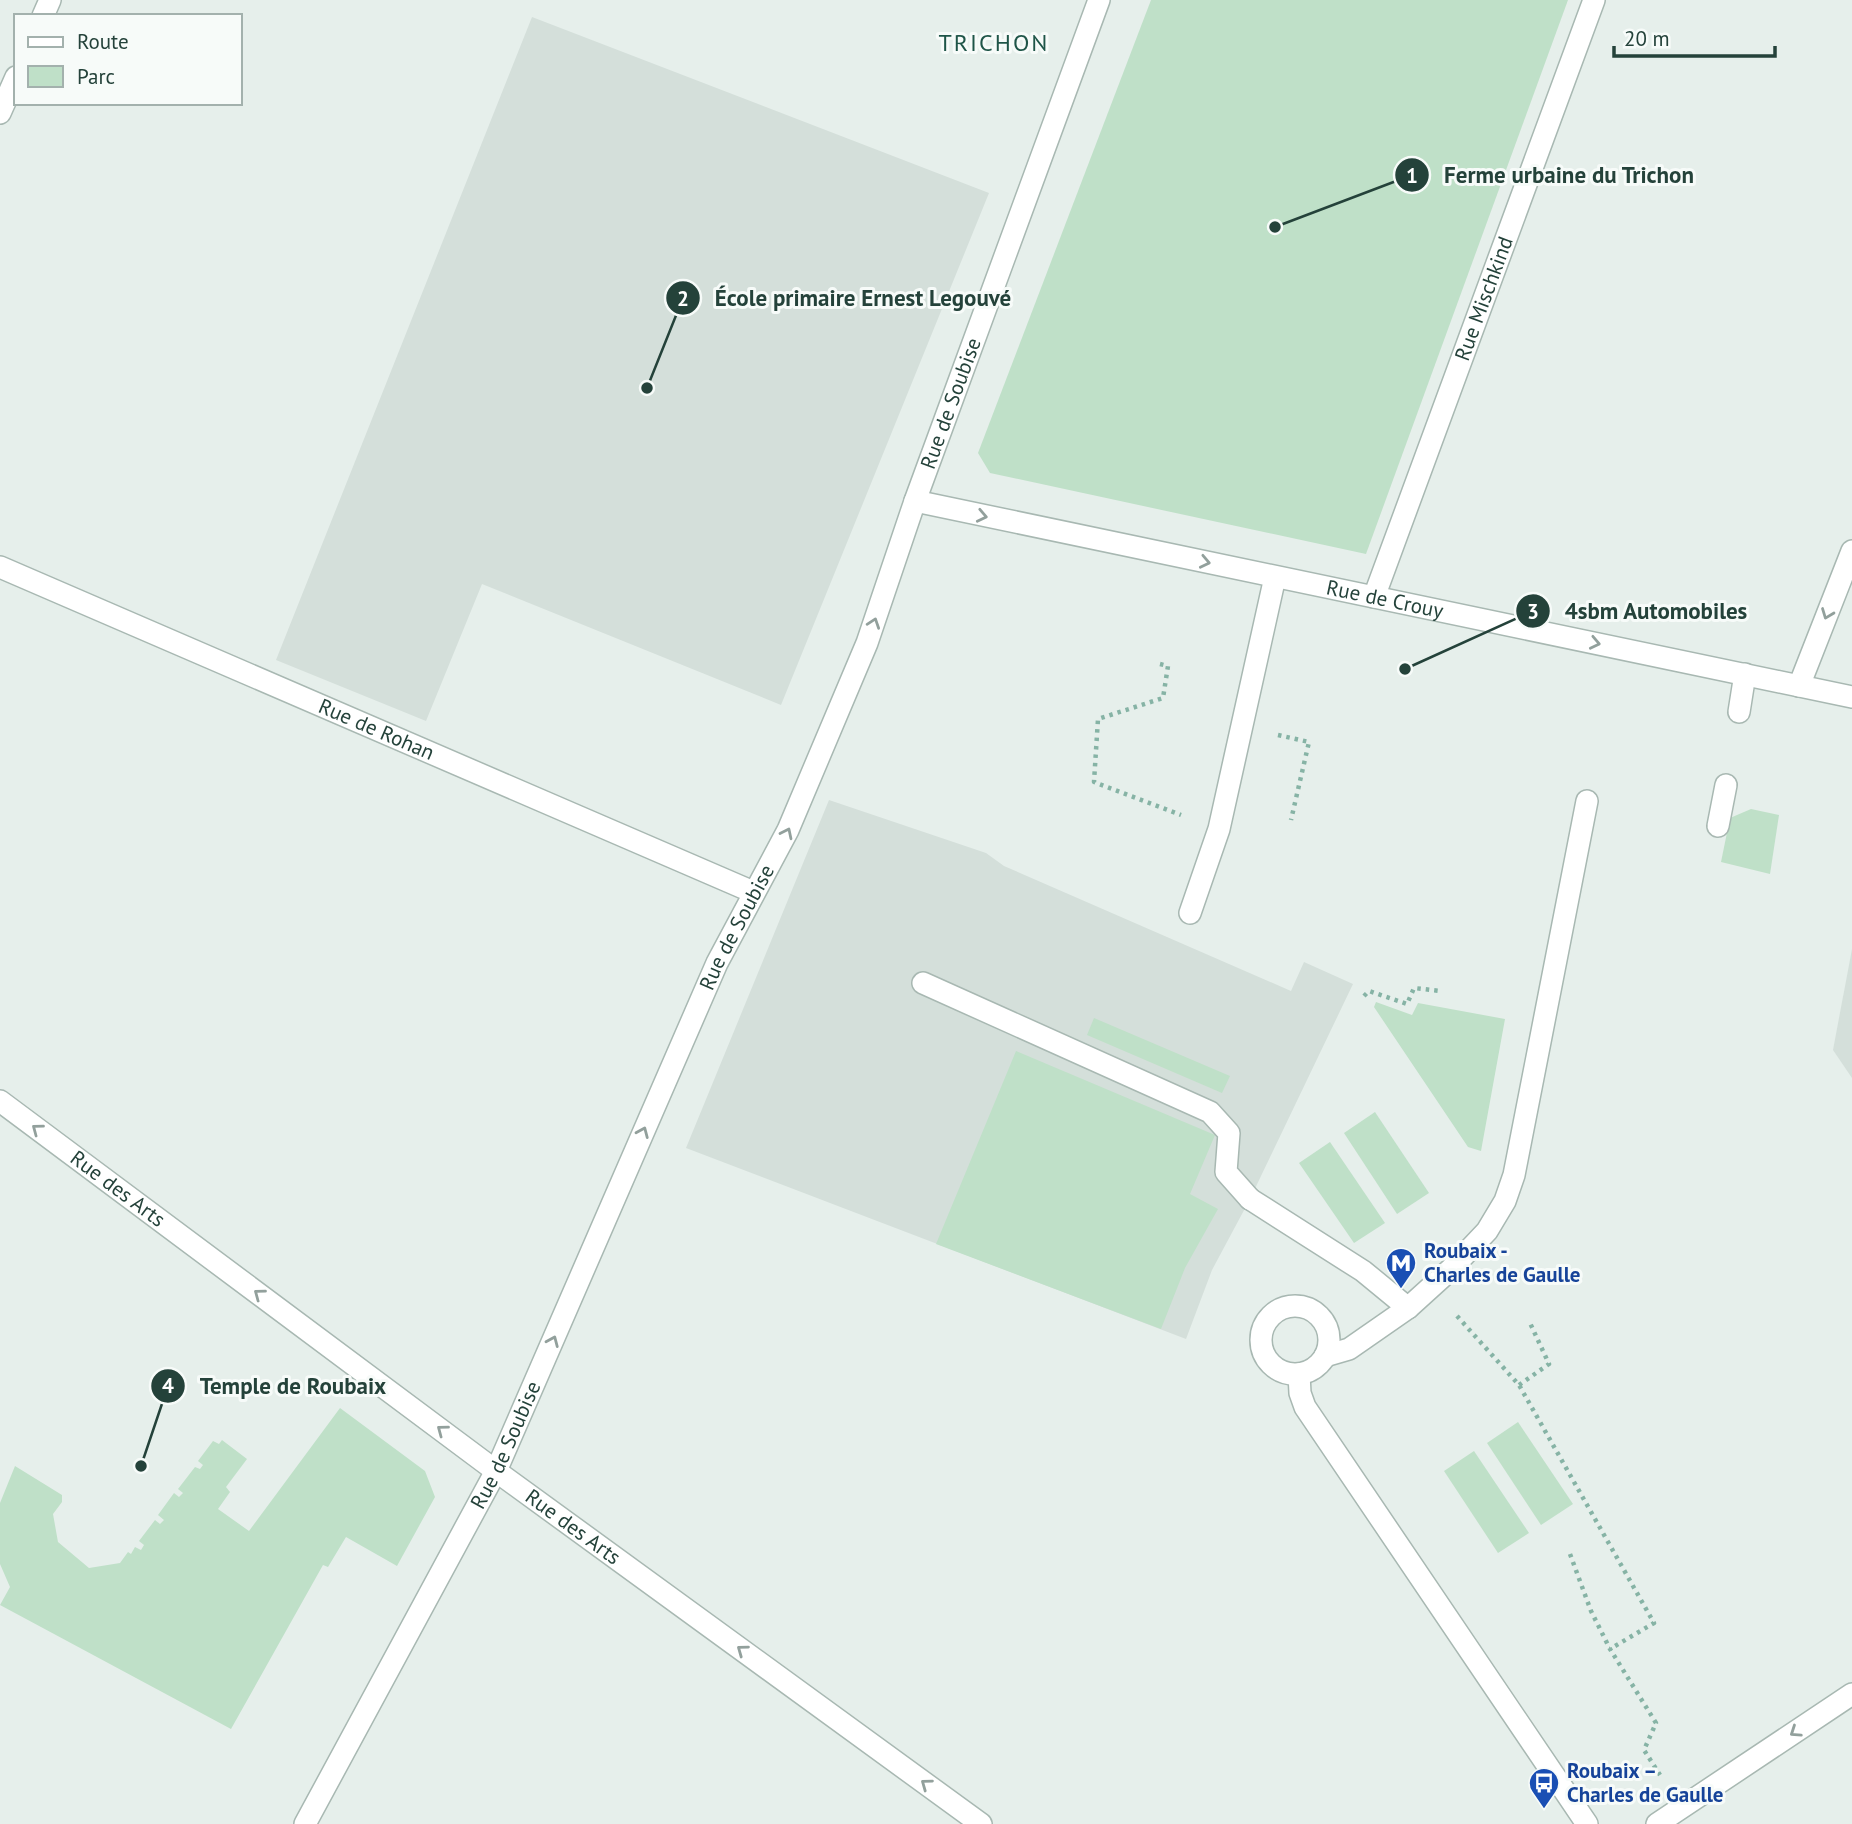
<svg xmlns="http://www.w3.org/2000/svg" width="1852" height="1824" font-family="'PT Sans',sans-serif">
<rect width="100%" height="100%" fill="#e6efeb"/>
<g fill="#d4dfda">
<polygon points="532,17 989,193 781,705 482,584 426,721 276,660"/>
<polygon points="829,800 986,853 1004,866 1291,991 1304,962 1353,984 1250,1199 1212,1270 1186,1339 686,1148"/>
<polygon points="1852,949 1852,1078 1833,1050"/>
</g>
<g fill="#bfe0c8">
<polygon points="1151,0 1568,0 1366,554 990,473 978,453"/>
<polygon points="1751,809 1779,815 1770,874 1721,862 1730,818"/>
<polygon points="1376,1002 1412,1015 1418,1003 1505,1019 1481,1151 1468,1147 1374,1007"/>
<polygon points="1094,1018 1230,1076 1222,1093 1087,1035"/>
<polygon points="1016,1051 1215,1135 1190,1194 1218,1209 1185,1268 1161,1329 936,1244"/>
<polygon points="1375,1112 1429,1193 1397,1214 1344,1133"/>
<polygon points="1330,1142 1385,1223 1354,1243 1299,1163"/>
<polygon points="340,1408 425,1471 435,1497 397,1566 346,1537 328,1567 323,1565 231,1729 0,1605 10,1587 0,1564 0,1503 15,1466 62,1495 62,1502 53,1514 58,1542 89,1568 120,1563 128,1552 131,1554 135,1547 141,1550 144,1545 139,1541 155,1520 160,1524 164,1520 158,1515 174,1493 179,1497 183,1493 178,1489 195,1467 200,1469 203,1465 198,1461 213,1441 219,1444 222,1440 247,1459 226,1487 230,1492 218,1509 249,1531"/>
<polygon points="1518,1422 1573,1504 1541,1525 1487,1443"/>
<polygon points="1474,1451 1529,1533 1498,1553 1444,1471"/>
</g>
<g fill="none" stroke-linecap="round" stroke-linejoin="round">
<g stroke="#a8b8b2" stroke-width="24">
<g id="service">
<polyline points="1739,712 1745,674"/>
<polyline points="1718,826 1726,785"/>
<polyline points="1190,913 1219,829 1275,577"/>
</g>
</g>
<g stroke="#a8b8b2" stroke-width="24">
<polyline id="pedestrian" points="923,983 1210,1112 1229,1133 1226,1172 1250,1199"/>
</g>
<g stroke="#a8b8b2" stroke-width="24">
<g id="minor">
<polyline points="43,16 50,0"/>
<polyline points="0,113 16,77"/>
<path id="s1" d="M915 501 1852 697"/>
<path id="s2" d="M0 567 753 892"/>
<path id="s3" d="M1374 597 1594 0"/>
<polyline points="1799,686 1852,551"/>
<path id="s4" d="M0 1101 496 1471 981 1824"/>
<polyline points="1250,1199 1363,1271 1408,1308"/>
<circle cx="1295" cy="1340" r="34"/>
<polyline points="1325,1356 1349,1349 1408,1308 1451,1269 1487,1231 1505,1201 1514,1175 1587,801"/>
<polyline points="1299,1374 1300,1393 1305,1407 1587,1824"/>
<path id="s5" d="M305 1824 496 1471 717 963 788 830 867 643 915 501 1099 0"/>
</g>
</g>
<g stroke="#a8b8b2" stroke-width="24">
<polyline id="tertiary" points="1657,1824 1852,1694"/>
</g>
<g stroke="#86b3a5" stroke-width="4.5" stroke-dasharray="3.5 5" stroke-linecap="butt">
<polyline points="1160,664 1168,666 1163,698 1098,719 1094,782 1181,815"/>
<polyline points="1278,735 1309,742 1291,820"/>
<polyline points="1364,996 1369,991 1407,1004 1414,988 1440,991"/>
<polyline points="1457,1316 1519,1385 1654,1623 1610,1649"/>
<polyline points="1519,1385 1549,1364 1530,1323"/>
<polyline points="1570,1554 1591,1611 1610,1649 1656,1723 1644,1750 1660,1775"/>
</g>
<use href="#service" stroke="#fff" stroke-width="21"/>
<use href="#pedestrian" stroke="#fff" stroke-width="21"/>
<use href="#minor" stroke="#fff" stroke-width="21"/>
<use href="#tertiary" stroke="#fff" stroke-width="21"/>
</g>
<defs><path id="oneway-chevron" d="M-2-3.5L2.5 0L-2 3.5" fill="none" stroke-width="1.6" stroke-linecap="round" stroke-linejoin="round" transform="scale(1.75)"/></defs>
<g stroke="#92a09c">
<use href="#oneway-chevron" transform="translate(982 516) rotate(12)"/>
<use href="#oneway-chevron" transform="translate(1205 562) rotate(12)"/>
<use href="#oneway-chevron" transform="translate(1827 614) rotate(111)"/>
<use href="#oneway-chevron" transform="translate(874 623) rotate(-71)"/>
<use href="#oneway-chevron" transform="translate(1595 643) rotate(12)"/>
<use href="#oneway-chevron" transform="translate(787 833) rotate(-64)"/>
<use href="#oneway-chevron" transform="translate(37 1129) rotate(-143)"/>
<use href="#oneway-chevron" transform="translate(643 1132) rotate(-67)"/>
<use href="#oneway-chevron" transform="translate(259 1294) rotate(-143)"/>
<use href="#oneway-chevron" transform="translate(553 1341) rotate(-67)"/>
<use href="#oneway-chevron" transform="translate(442 1430) rotate(-143)"/>
<use href="#oneway-chevron" transform="translate(742 1650) rotate(-144)"/>
<use href="#oneway-chevron" transform="translate(1795 1732) rotate(146)"/>
<use href="#oneway-chevron" transform="translate(926 1784) rotate(-144)"/>
</g>
<defs>
<g id="metro-pin" transform="scale(1.575)"><path d="M0 17L-7.5 6A9.5 9.5 0 1 1 7.5 6Z" fill="#1a4fb4" stroke="#f7fbf9"/><path d="M-5.5 5V-5H-3L0 0L3-5H5.5V5H3V-.5L0 4L-3-.5V5Z" fill="#fff"/></g>
<g id="bus-pin" transform="scale(1.575)"><path d="M0 17L-7.5 6A9.5 9.5 0 1 1 7.5 6Z" fill="#1a4fb4" stroke="#f7fbf9"/><path d="M-5-6H5V4H4V6H2V4H-2V6H-4V4H-5ZM-3.5-4V0h7V-4ZM-3.5 1.2v1.5H-2V1.2ZM2 1.2v1.5H3.5V1.2Z" fill="#fff"/></g>
</defs>
<g fill-rule="evenodd">
<use href="#metro-pin" x="1401" y="1263"/>
<use href="#bus-pin" x="1544" y="1783"/>
</g>
<g text-anchor="middle" stroke-width="6" stroke-linejoin="round" paint-order="stroke">
<g font-size="21" fill="#24423a" stroke="#f7fbf9">
<text dy="7" stroke="none"><textPath href="#s3" startOffset="318">Rue Mischkind</textPath></text>
<text dy="7" stroke="none"><textPath href="#s5" startOffset="1563">Rue de Soubise</textPath></text>
<text dy="7" stroke="none"><textPath href="#s1" startOffset="480">Rue de Crouy</textPath></text>
<text dy="7" stroke="none"><textPath href="#s2" startOffset="410">Rue de Rohan</textPath></text>
<text dy="7" stroke="none"><textPath href="#s5" startOffset="996">Rue de Soubise</textPath></text>
<text dy="7" stroke="none"><textPath href="#s4" startOffset="147">Rue des Arts</textPath></text>
<text dy="7" stroke="none"><textPath href="#s5" startOffset="429">Rue de Soubise</textPath></text>
<text dy="7" stroke="none"><textPath href="#s4" startOffset="714">Rue des Arts</textPath></text>
</g>
<g font-size="21" font-weight="bold" fill="#164399" stroke="#f7fbf9" text-anchor="start">
<text x="1424" y="1258">Roubaix -<tspan x="1424" dy="24">Charles de Gaulle</tspan></text>
<text x="1567" y="1778">Roubaix –<tspan x="1567" dy="24">Charles de Gaulle</tspan></text>
</g>
<g font-size="24" letter-spacing="2" fill="#1f5548" stroke="#f7fbf9">
<text x="994" y="51">TRICHON</text>
</g>
</g>
<path fill="none" stroke="#24423a" stroke-width="2.5" d="M1275 227L1412 175M647 388L683 298M1405 669L1533 611M141 1466L168 1386"/>
<g fill="#24423a" stroke="#f7fbf9" stroke-width="2.5">
<circle cx="1275" cy="227" r="7"/>
<circle cx="647" cy="388" r="7"/>
<circle cx="1405" cy="669" r="7"/>
<circle cx="141" cy="1466" r="7"/>
<circle cx="1412" cy="175" r="18"/>
<circle cx="683" cy="298" r="18"/>
<circle cx="1533" cy="611" r="18"/>
<circle cx="168" cy="1386" r="18"/>
</g>
<g font-size="21" text-anchor="middle" font-weight="bold" fill="#fff">
<text x="1412" y="183">1</text>
<text x="683" y="306">2</text>
<text x="1533" y="619">3</text>
<text x="168" y="1393">4</text>
</g>
<g font-size="23" text-anchor="middle" font-weight="bold" fill="#24423a" stroke="#f7fbf9" stroke-width="6" stroke-linejoin="round" paint-order="stroke">
<text x="1569" y="183">Ferme urbaine du Trichon</text>
<text x="863" y="306">École primaire Ernest Legouvé</text>
<text x="1656" y="619">4sbm Automobiles</text>
<text x="293" y="1394">Temple de Roubaix</text>
</g>
<rect x="14" y="14" width="228" height="91" fill="#f7fbf9" stroke="#a3b1ad" stroke-width="2"/>
<rect x="28" y="37" width="35" height="10" fill="#ffffff" stroke="#a3b1ad" stroke-width="2"/>
<text x="77" y="49" font-size="21" fill="#24423a">Route</text>
<rect x="28" y="66" width="35" height="21" fill="#bfe0c8" stroke="#a3b1ad" stroke-width="2"/>
<text x="77" y="84" font-size="21" fill="#24423a">Parc</text>
<path d="M1614 46v10h161v-10" fill="none" stroke="#24423a" stroke-width="3.5"/>
<text x="1624" y="46" font-size="21" fill="#24423a" stroke="#f7fbf9" stroke-width="5" paint-order="stroke">20 m</text>
</svg>
